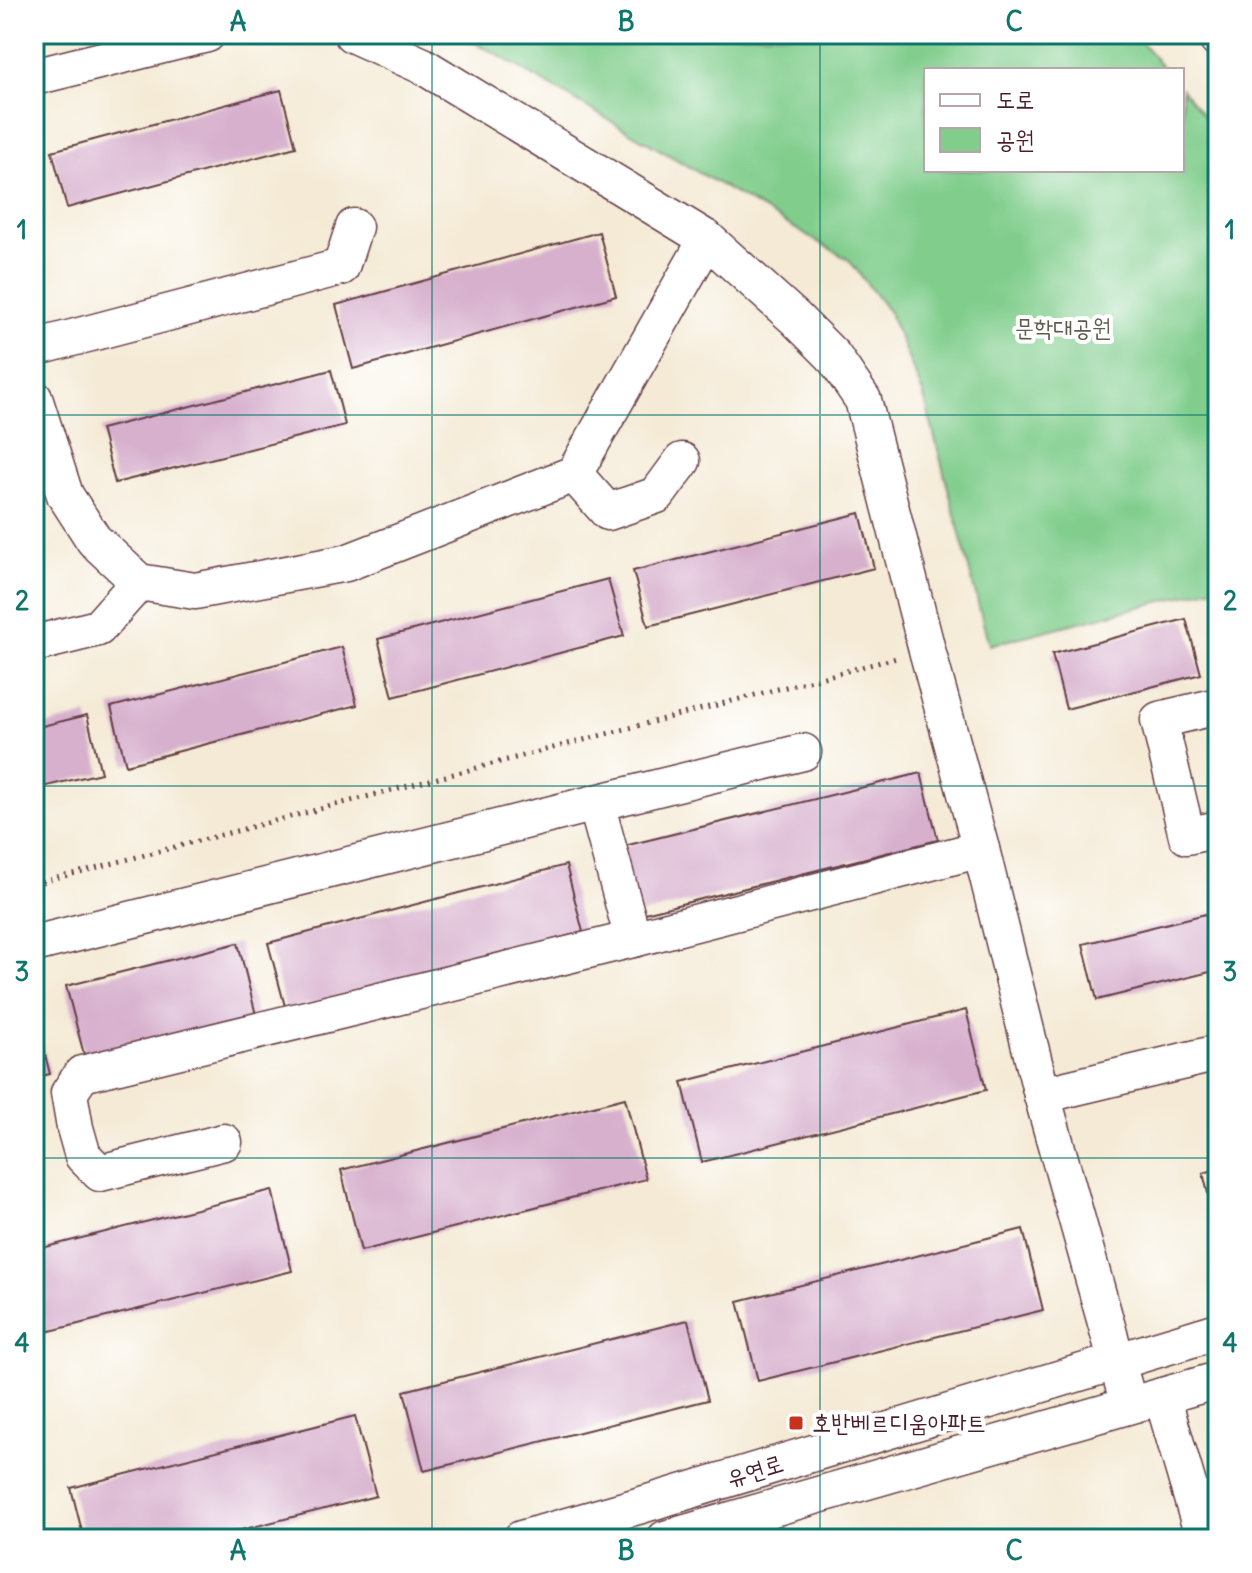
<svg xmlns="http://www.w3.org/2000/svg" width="1252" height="1573" font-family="Delius,'Poor Story',sans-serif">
<rect width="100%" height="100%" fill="#fff"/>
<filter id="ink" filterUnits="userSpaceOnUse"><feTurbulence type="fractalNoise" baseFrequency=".0125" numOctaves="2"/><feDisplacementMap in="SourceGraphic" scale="16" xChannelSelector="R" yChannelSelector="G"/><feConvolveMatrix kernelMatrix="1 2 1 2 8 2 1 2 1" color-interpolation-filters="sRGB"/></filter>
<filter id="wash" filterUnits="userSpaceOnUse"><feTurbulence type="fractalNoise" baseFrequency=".006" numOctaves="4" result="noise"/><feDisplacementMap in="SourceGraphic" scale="32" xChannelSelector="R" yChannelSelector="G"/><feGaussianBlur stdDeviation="1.8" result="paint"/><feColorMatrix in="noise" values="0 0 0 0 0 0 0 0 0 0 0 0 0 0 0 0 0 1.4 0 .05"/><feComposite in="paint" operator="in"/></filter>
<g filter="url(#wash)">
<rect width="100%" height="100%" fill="#f4ead5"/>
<polygon fill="#80cd8c" stroke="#65765c" stroke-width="2" points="457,34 1134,34 1165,70 926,70 926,170 1182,170 1182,89 1204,116 1218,137 1218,587 989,645 924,396 890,314 849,260 489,50"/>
<g id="blocks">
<g fill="#d7b0cd">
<polygon points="281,90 296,147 67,208 52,151"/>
<polygon points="599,232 616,296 353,369 336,305"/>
<polygon points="331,370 345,425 115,483 101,429"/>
<polygon points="860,513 874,568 648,626 633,571"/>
<polygon points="608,579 624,636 393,697 378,639"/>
<polygon points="1186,619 1201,674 1066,709 1052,654"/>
<polygon points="342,647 357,705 126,765 111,707"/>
<polygon points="87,715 101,773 34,789 34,728"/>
<polygon points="921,773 938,840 629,917 612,849"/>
<polygon points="566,865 583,932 286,1010 268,943"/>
<polygon points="1218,911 1218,970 1097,1000 1083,944"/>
<polygon points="238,943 258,1023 87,1066 66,986"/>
<polygon points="966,1010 986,1090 702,1162 682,1082"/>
<polygon points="34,1011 50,1074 34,1078"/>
<polygon points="625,1098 646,1179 361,1251 341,1170"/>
<polygon points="1218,1169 1218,1230 1217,1230 1203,1173"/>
<polygon points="272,1190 292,1271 34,1335 34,1250"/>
<polygon points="1023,1229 1043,1310 758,1381 738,1301"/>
<polygon points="688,1320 708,1400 424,1471 404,1391"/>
<polygon points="355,1416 376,1496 205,1539 84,1539 71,1488"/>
</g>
</g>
</g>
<g filter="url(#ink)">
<use href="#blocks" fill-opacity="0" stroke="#643d44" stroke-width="2"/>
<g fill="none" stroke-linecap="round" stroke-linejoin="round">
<g stroke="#643d44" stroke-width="39">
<g id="minor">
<polyline points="352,34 423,66 707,239 795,318 833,356 863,400 927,650 981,849 1042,1095 1129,1405"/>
<polyline points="1214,34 1218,40"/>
<polyline points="34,77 207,34"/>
<polyline points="34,348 341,267 354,227"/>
<polyline points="34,398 65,495 94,540 139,582 195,591 346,563 574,474 707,239"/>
<polyline points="574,474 608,512 657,495 682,461"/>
<polyline points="34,644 98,628 139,582"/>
<polyline points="1218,706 1159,720 1187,836 1218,829"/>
<polyline points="596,803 803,752"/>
<polyline points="34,944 596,803 633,939"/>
<polyline points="1042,1095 1218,1053"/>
<polyline points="224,1142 100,1173 83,1156 75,1128 69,1093 82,1074 633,939 981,849"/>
<polyline points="1162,1396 1204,1539"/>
<polyline points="521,1539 638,1506 1218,1331"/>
<polyline points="665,1539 1218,1380"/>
</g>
</g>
<polyline stroke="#643d44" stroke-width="5" stroke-dasharray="2 6" stroke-linecap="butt" points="34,884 900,657"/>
<use href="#minor" stroke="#fff" stroke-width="36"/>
</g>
</g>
<path fill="none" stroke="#0f766e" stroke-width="2" stroke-opacity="0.55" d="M432 34V1539M820 34V1539M34 415H1218M34 786H1218M34 1158H1218"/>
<rect fill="#c8321e" stroke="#fff" stroke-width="3" x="788" y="1415" width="16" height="16" rx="4"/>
<g text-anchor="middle" stroke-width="8" stroke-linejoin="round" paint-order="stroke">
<g font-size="24" fill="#5d5c4d" stroke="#fff">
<text x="1063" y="336">문학대공원</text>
</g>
<g font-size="24" fill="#4a1f2b" stroke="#fff" text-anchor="start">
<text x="812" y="1431">호반베르디움아파트</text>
</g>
<g font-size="24" fill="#4a1f2b" stroke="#fff">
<text transform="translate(755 1471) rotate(-17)" y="8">유연로</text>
</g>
</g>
<rect width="1252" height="1573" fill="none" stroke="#fff" stroke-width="88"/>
<rect x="924" y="68" width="260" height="104" fill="#ffffff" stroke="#b7a5aa" stroke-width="2"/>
<rect x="940" y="94" width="40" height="12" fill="#ffffff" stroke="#b7a5aa" stroke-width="2"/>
<text x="996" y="108" font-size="24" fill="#4a1f2b">도로</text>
<rect x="940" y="128" width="40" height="24" fill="#80cd8c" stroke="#b7a5aa" stroke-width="2"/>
<text x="996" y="148" font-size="24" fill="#4a1f2b">공원</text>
<rect x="44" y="44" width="1164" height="1485" fill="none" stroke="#0f766e" stroke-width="3"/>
<g font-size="26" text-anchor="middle" font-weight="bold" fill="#0f766e">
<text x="238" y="31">A</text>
<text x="626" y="31">B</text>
<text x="1014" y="31">C</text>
<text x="22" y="239">1</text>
<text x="1230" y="239">1</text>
<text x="22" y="610">2</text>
<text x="1230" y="610">2</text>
<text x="22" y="981">3</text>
<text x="1230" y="981">3</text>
<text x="22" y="1352">4</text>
<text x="1230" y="1352">4</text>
<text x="238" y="1560">A</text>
<text x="626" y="1560">B</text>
<text x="1014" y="1560">C</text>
</g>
</svg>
